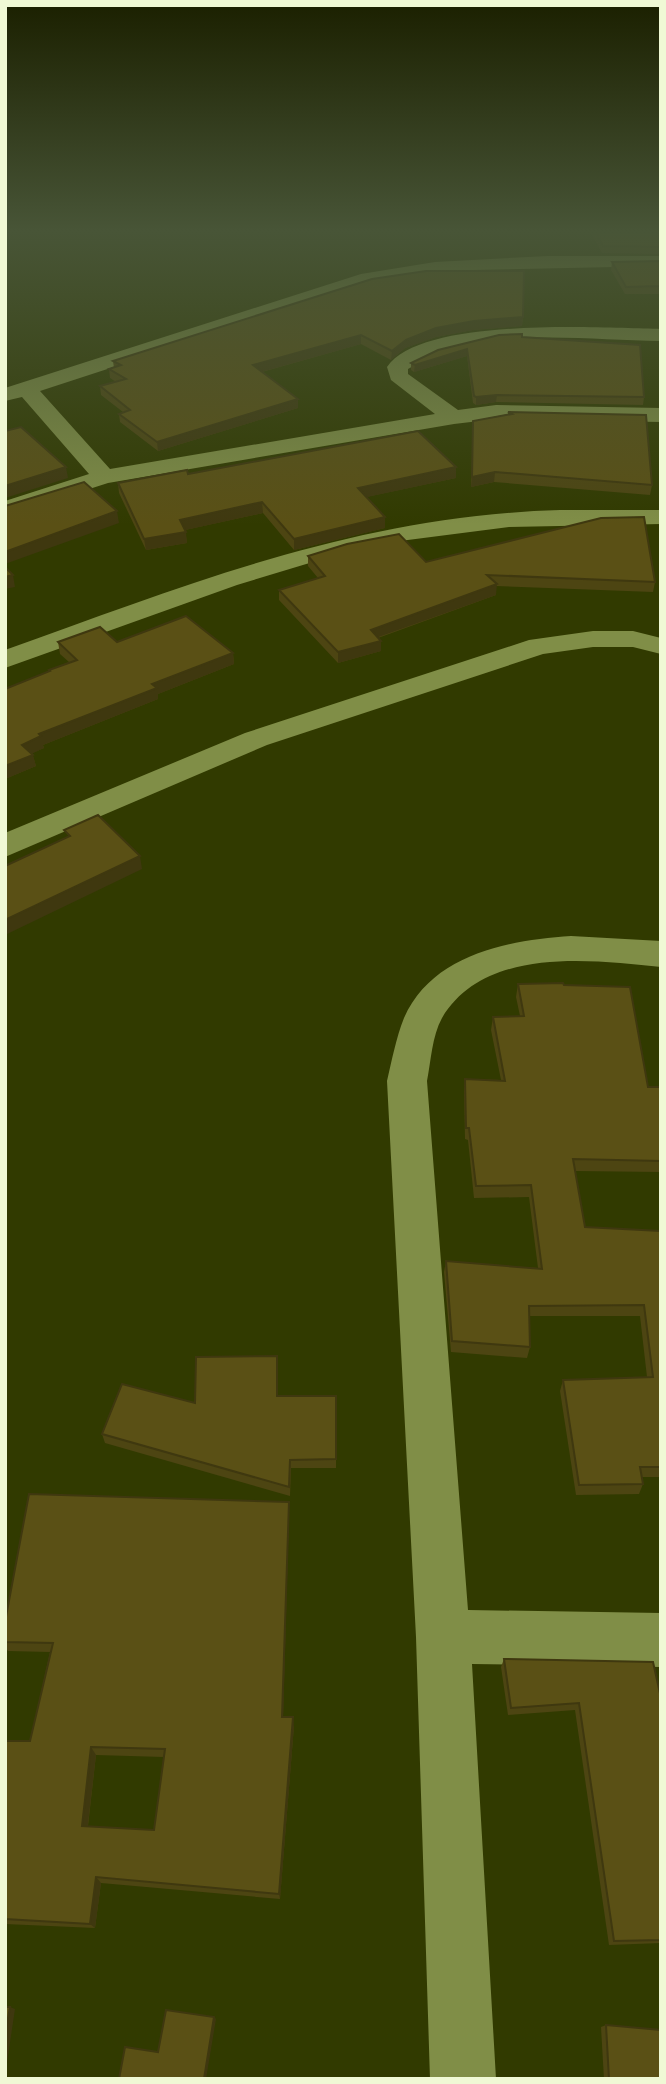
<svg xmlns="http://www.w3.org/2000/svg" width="666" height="2084" font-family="Figtree,sans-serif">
<rect width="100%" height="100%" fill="#313a00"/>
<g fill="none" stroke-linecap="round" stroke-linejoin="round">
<g fill="#808e47" fill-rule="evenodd">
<path d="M548 256H661V266L472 270 365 285 40 391 110 469 435 414 391 380 387 367C422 316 602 328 661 329V341C579 340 480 324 408 369V374L458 410 496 405 661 408V422L496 419 454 424 108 483 5 516V501L89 474 22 397 5 401V388L361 274 435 262Z"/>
<path d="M560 510H661V524L509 527 400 541 346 552 237 585 5 668V650C192 583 358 516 560 510Z"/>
<polygon points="593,631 633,631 661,638 661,654 633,647 593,647 543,654 267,745 5,857 5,833 245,733 529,640"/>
<path d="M571 936 661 941V967C591 960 485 946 442 1018 432 1036 431 1061 427 1081L468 1610 661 1613V1667L472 1664 496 2079H430L416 1637 387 1081C392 1060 396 1038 404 1018 432 954 509 940 571 936Z"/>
</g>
</g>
<g fill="#4d4512" fill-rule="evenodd">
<polygon points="591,233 661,233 661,254 602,253"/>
<polygon points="661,261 661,294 625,294 611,270 612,262"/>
<polygon points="523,317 522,326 473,330 436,337 405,348 391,360 361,344 262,372 298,399 298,408 158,451 120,422 119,414 123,412 101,395 100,386 116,382 110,378 109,369 114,368 113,361"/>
<polygon points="522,337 644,397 643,405 496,402 476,405 473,403 467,356 414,372 411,370 411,363"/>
<polygon points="508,412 652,485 650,495 494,482 471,487 473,421 508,414"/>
<polygon points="456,467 456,478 366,497 385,528 294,550 263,513 185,530 187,543 146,550 119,493 118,483 188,474"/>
<polygon points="308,556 426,562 655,582 653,592 496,586 496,595 378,638 381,641 381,651 338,663 279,600 279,590 318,578 308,566"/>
<polygon points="58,642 117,642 233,653 234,664 158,694 158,699 43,745 44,748 32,753 36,766 5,779 49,672 49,670 69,662 60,654"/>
<polygon points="518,984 564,985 648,1087 661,1087 661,1172 575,1171 585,1227 661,1231 661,1477 642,1477 643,1484 639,1494 576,1495 560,1391 563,1380 647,1377 640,1316 529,1316 530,1347 527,1358 451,1352 444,1272 446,1261 538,1268 529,1197 474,1198 468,1140 465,1139 464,1091 465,1079 501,1080 491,1030 493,1017 520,1016 516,997"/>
<polygon points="277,1365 277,1396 336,1396 336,1468 291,1468 290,1496 105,1443 102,1434 195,1403"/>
<path d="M289 1513 283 1717 294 1726 280 1899 101 1883 95 1928 5 1924V1741H30L50 1652 8 1651 5 1647V1622ZM96 1755 164 1757 154 1830 88 1826Z"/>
<polygon points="504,1659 661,1698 661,1943 609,1945 575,1710 508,1715 501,1667"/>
<polygon points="606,2025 661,2079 604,2079 601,2027"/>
</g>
<g fill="#3f380f">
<polygon points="523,317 522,326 473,330 436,337 405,348 391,360 392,351 406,340 436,328 474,321"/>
<polygon points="361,335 361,344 254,374 253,365"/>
<polygon points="467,349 467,356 414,372 415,365"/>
<polygon points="497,395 496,402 476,405 476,397"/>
<polygon points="298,399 298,408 158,451 157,442"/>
<polygon points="66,467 68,478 5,498 5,486"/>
<polygon points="456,467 456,478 358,499 358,488"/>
<polygon points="495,472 494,482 471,487 472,477"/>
<polygon points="262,502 263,513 181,531 180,520"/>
<polygon points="117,511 119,523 5,564 5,552"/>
<polygon points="385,517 385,528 294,550 294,539"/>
<polygon points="186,532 187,543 146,550 144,539"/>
<polygon points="13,575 15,587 5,589 5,577"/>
<polygon points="497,584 496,595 370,640 371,630"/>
<polygon points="381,641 381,651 338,663 338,652"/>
<polygon points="233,653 234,664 158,694 158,699 43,745 44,748 25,757 22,745 39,734 152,684"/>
<polygon points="33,755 36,766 5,779 5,766"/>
<polygon points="140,856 142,869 5,935 5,920"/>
<polygon points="289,1502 289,1513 283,1725 282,1717"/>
<polygon points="293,1717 294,1726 280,1899 279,1894"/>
<polygon points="91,1747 96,1755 87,1832 82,1826"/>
<polygon points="96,1877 101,1883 95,1928 90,1924"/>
<polygon points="10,2007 15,2009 5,2076 5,2035"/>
<polygon points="214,2017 216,2019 206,2079 204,2079"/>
</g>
<g fill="#5a5015" stroke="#3f380f" stroke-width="2" fill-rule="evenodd">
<polygon points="596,233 661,233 661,247 603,246"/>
<polygon points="661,261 661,286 626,287 612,262"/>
<polygon points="426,271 524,271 523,317 474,321 436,328 406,340 392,351 361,335 253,365 298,399 157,442 119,414 130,410 100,386 126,379 109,369 121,365 113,361 372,279"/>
<polygon points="522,334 522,337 640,345 644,397 497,395 476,397 474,396 467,349 415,365 411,363 438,350 499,335"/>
<polygon points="508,412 646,415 652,485 495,472 472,477 473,421 512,414"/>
<polygon points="21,427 66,467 5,486 5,431"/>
<polygon points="418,431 456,467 358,488 385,517 294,539 262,502 180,520 186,532 144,539 118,483 187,470 188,474"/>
<polygon points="84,482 117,511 5,552 5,506"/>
<polygon points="644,517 655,582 487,575 497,584 371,630 381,641 338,652 279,590 325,576 308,556 347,544 399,534 426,562 601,518"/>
<polygon points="5,567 13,575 5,577"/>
<polygon points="186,616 233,653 152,684 157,688 39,734 41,736 22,745 33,755 5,766 5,689 50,671 49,670 77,660 58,642 100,627 117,642"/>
<polygon points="98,815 140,856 5,920 5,866 70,836 64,830"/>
<polygon points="563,983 564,985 630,987 648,1087 661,1087 661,1161 573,1159 585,1227 661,1231 661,1467 640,1467 643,1484 579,1485 563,1380 653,1377 644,1305 529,1306 530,1347 452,1341 446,1261 542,1269 531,1185 476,1186 469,1128 466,1128 465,1079 505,1081 493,1017 524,1016 518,984"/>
<polygon points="277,1356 277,1396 336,1396 336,1459 290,1460 289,1487 102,1434 122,1384 195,1403 196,1357"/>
<path d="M29 1494 289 1502 282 1717H293L279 1894 96 1877 90 1924 5 1919V1741H30L53 1643 5 1642V1622ZM91 1747 165 1749 154 1830 82 1826Z"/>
<polygon points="504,1659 653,1662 661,1698 661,1940 614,1941 579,1703 511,1708"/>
<polygon points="5,2007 10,2007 5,2035"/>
<polygon points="166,2010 214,2017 204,2079 119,2079 125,2047 158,2052"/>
<polygon points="606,2025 661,2030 661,2079 609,2079"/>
</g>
<linearGradient id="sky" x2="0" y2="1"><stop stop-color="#1b2000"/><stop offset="0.44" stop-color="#485537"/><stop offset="1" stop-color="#485537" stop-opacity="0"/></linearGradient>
<rect width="666" height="525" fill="url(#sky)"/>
<rect width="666" height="2084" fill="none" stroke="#f0f9d5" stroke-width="14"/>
</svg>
